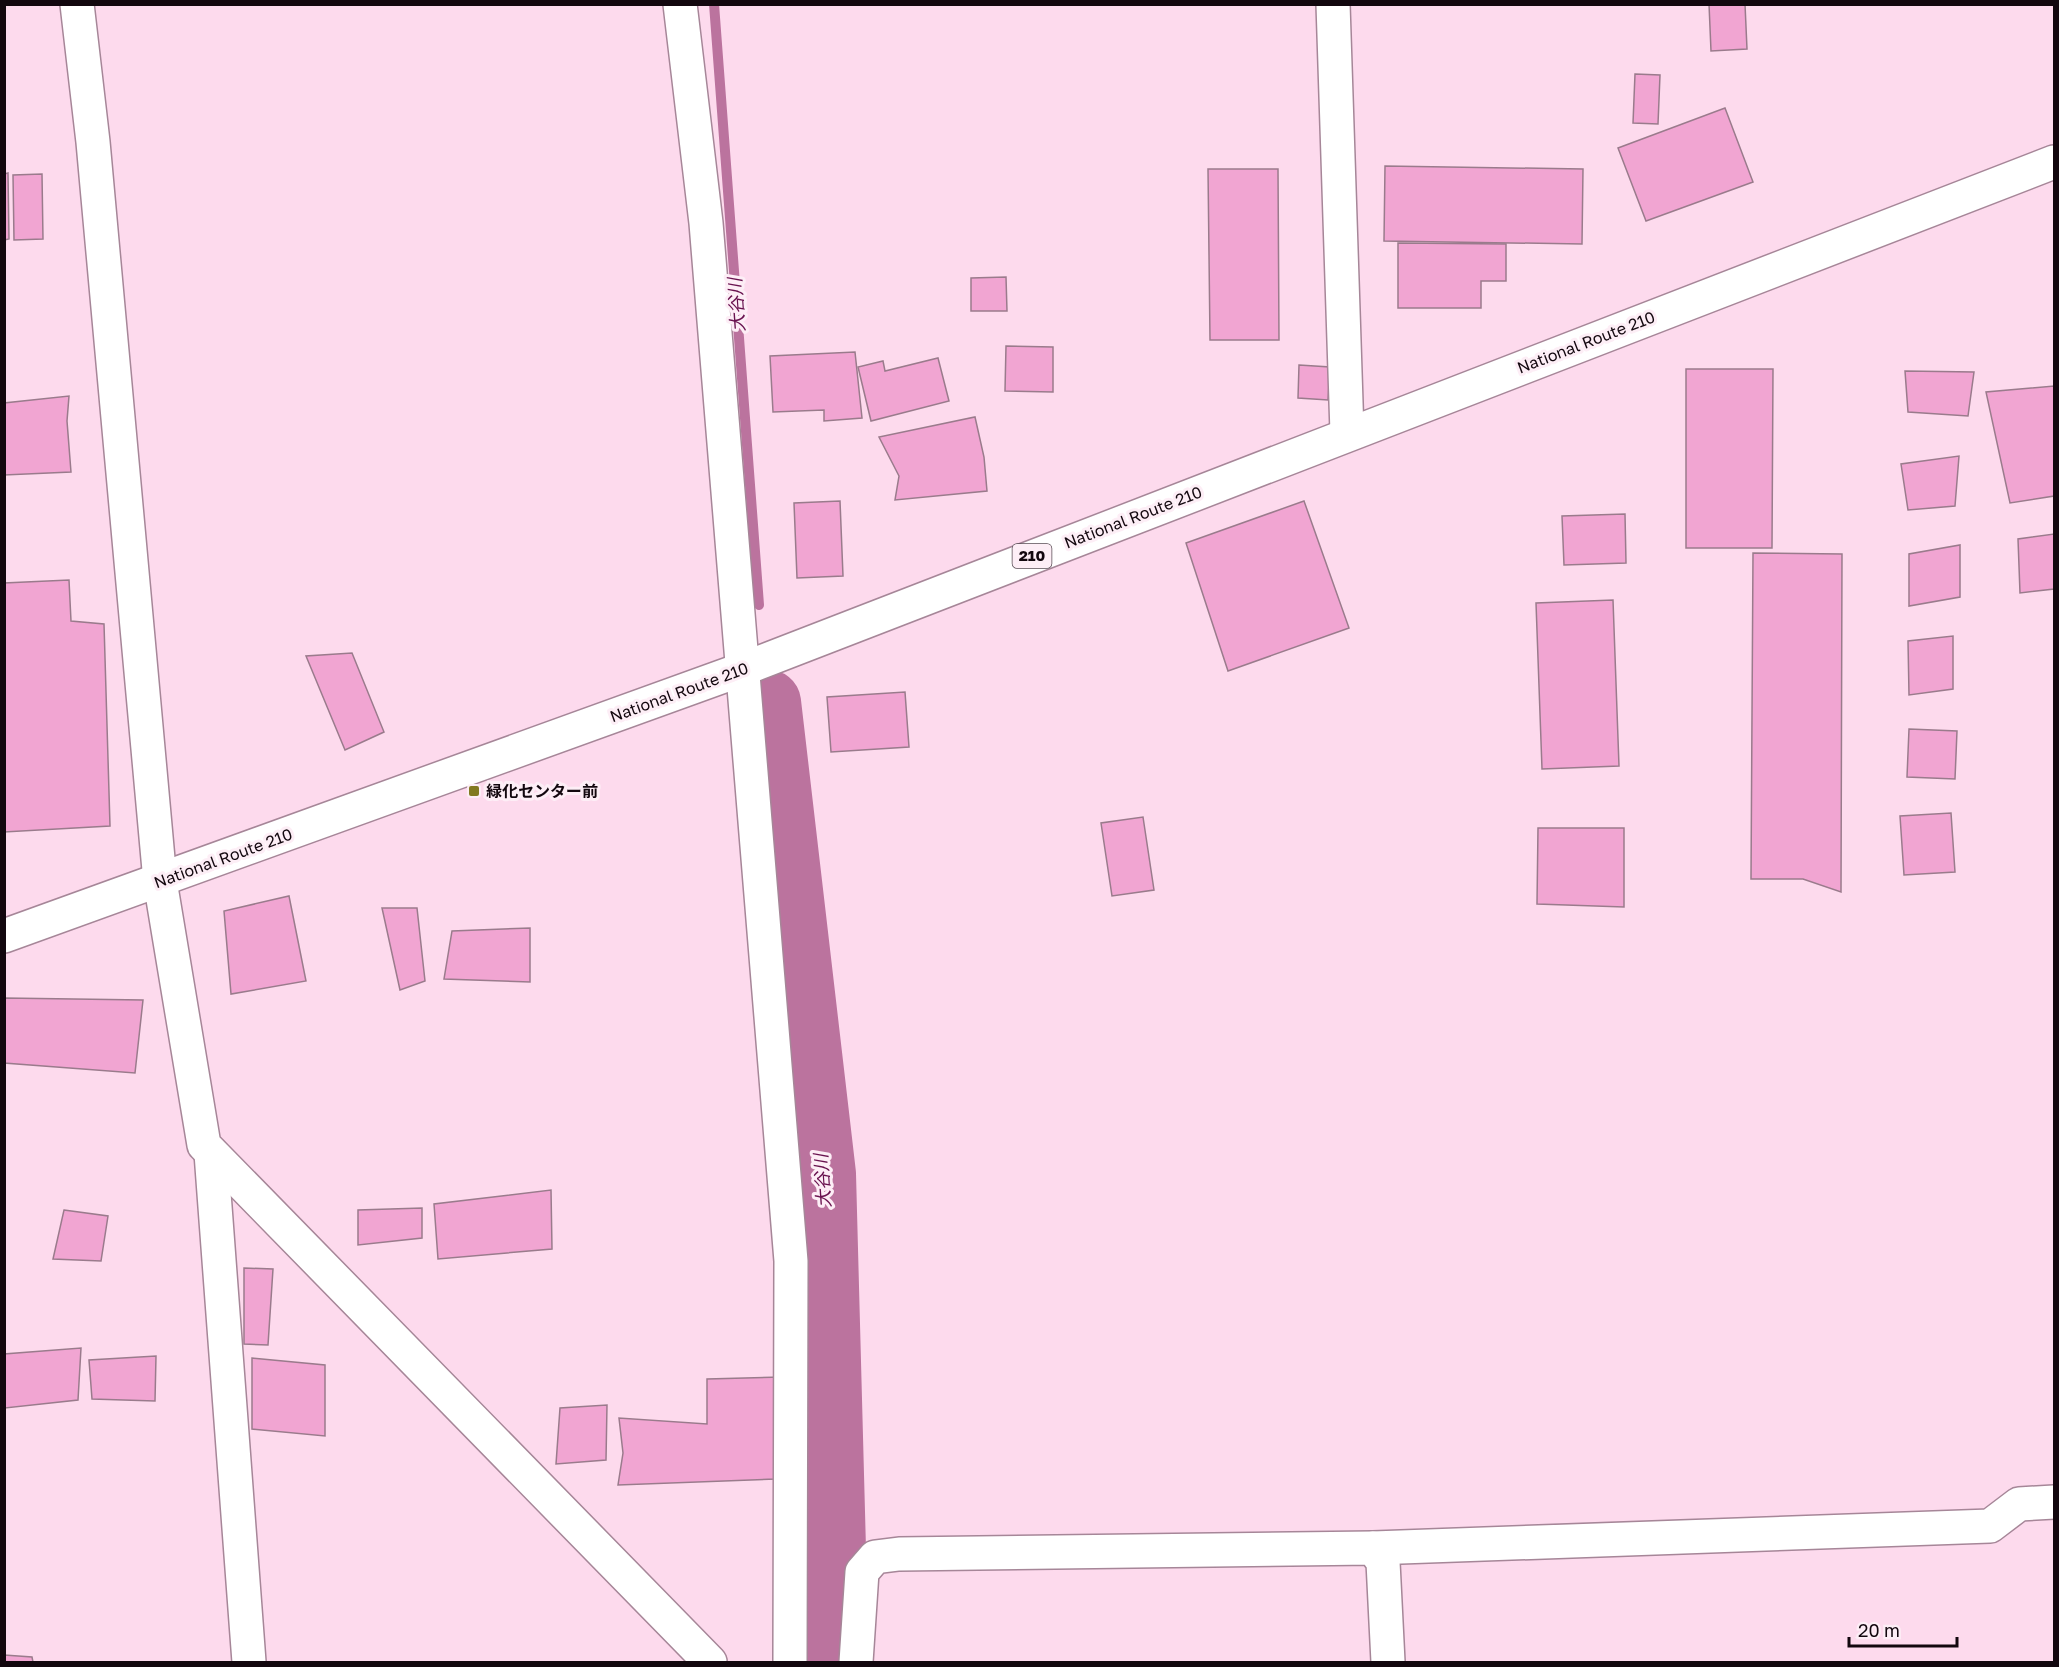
<svg xmlns="http://www.w3.org/2000/svg" width="2059" height="1667" font-family="'Golos Text','Noto Sans JP',sans-serif">
<rect width="100%" height="100%" fill="#fddaed"/>
<g fill="none" stroke-linecap="round" stroke-linejoin="round">
<polyline stroke="#bb739e" stroke-width="10" points="714,4 759,605"/>
<polyline stroke="#bb739e" stroke-width="64" points="769,702 824,1174 837,1662"/>
</g>
<g fill="#f1a5d2" stroke="#9a7b8c" stroke-width="1.5">
<polygon points="1709,4 1745,4 1747,49 1711,51"/>
<polygon points="1635,74 1660,75 1658,124 1633,123"/>
<polygon points="1725,108 1753,182 1646,221 1618,148"/>
<polygon points="1385,166 1583,169 1582,244 1384,241"/>
<polygon points="1208,169 1278,169 1279,340 1210,340"/>
<polygon points="8,173 9,239 4,240 4,174"/>
<polygon points="42,174 43,239 14,240 13,175"/>
<polygon points="1398,243 1506,244 1506,281 1481,281 1481,308 1398,308"/>
<polygon points="1006,277 1007,311 971,311 971,278"/>
<polygon points="1006,346 1053,347 1053,392 1005,391"/>
<polygon points="855,352 862,418 824,421 824,410 773,412 770,356"/>
<polygon points="938,358 949,401 871,421 858,367 883,361 885,371"/>
<polygon points="1299,365 1330,367 1328,400 1298,398"/>
<polygon points="1686,369 1773,369 1772,548 1686,548"/>
<polygon points="1905,371 1974,372 1968,416 1908,412"/>
<polygon points="2054,386 2054,496 2010,503 1986,392"/>
<polygon points="69,396 67,421 71,472 4,475 4,403"/>
<polygon points="975,417 984,457 987,491 895,500 899,476 879,437"/>
<polygon points="1959,456 1955,506 1908,510 1901,464"/>
<polygon points="840,501 843,576 797,578 794,503"/>
<polygon points="1304,501 1349,628 1228,671 1186,543"/>
<polygon points="1625,514 1626,563 1564,565 1562,516"/>
<polygon points="2054,534 2054,589 2020,593 2018,539"/>
<polygon points="1960,545 1960,597 1909,606 1909,554"/>
<polygon points="1753,553 1842,554 1841,892 1803,879 1751,879"/>
<polygon points="69,580 71,621 104,624 110,826 4,832 4,583"/>
<polygon points="1613,600 1619,766 1542,769 1536,603"/>
<polygon points="1953,636 1953,689 1909,695 1908,641"/>
<polygon points="352,653 384,732 345,750 306,656"/>
<polygon points="905,692 909,747 831,752 827,697"/>
<polygon points="1909,729 1957,731 1955,779 1907,777"/>
<polygon points="1951,813 1955,872 1904,875 1900,816"/>
<polygon points="1143,817 1154,890 1112,896 1101,823"/>
<polygon points="1538,828 1624,828 1624,907 1537,904"/>
<polygon points="289,896 306,981 231,994 224,911"/>
<polygon points="382,908 417,908 425,981 400,990"/>
<polygon points="530,928 530,982 444,979 452,931"/>
<polygon points="4,998 143,1000 135,1073 4,1063"/>
<polygon points="551,1190 552,1249 438,1259 434,1204"/>
<polygon points="422,1208 422,1238 358,1245 358,1210"/>
<polygon points="64,1210 108,1216 101,1261 53,1259"/>
<polygon points="244,1268 273,1269 268,1345 244,1344"/>
<polygon points="81,1348 78,1400 5,1408 4,1354"/>
<polygon points="156,1356 155,1401 92,1399 89,1360"/>
<polygon points="252,1358 325,1365 325,1436 252,1429"/>
<polygon points="782,1377 775,1479 618,1485 623,1453 619,1418 707,1424 707,1379"/>
<polygon points="607,1405 606,1460 556,1464 560,1408"/>
<polygon points="4,1655 32,1657 33,1662 4,1662"/>
</g>
<g fill="none" stroke-linecap="round" stroke-linejoin="round">
<g stroke="#a68698" stroke-width="36">
<g id="minor">
<polyline points="77,4 93,142 160,881 204,1145 710,1662"/>
<polyline points="680,4 706,223 791,1261 790,1662"/>
<polyline points="1333,4 1347,433"/>
<polyline points="211,1153 249,1662"/>
<polyline points="1373,1548 1990,1526 2019,1504 2054,1502"/>
<polyline points="856,1662 862,1572 875,1557 899,1554 1373,1548 1383,1562 1388,1662"/>
</g>
</g>
<g stroke="#a68698" stroke-width="36">
<polyline id="highway" points="4,936 743,669 2054,162"/>
</g>
<use href="#minor" stroke="#fff" stroke-width="33"/>
<use href="#highway" stroke="#fff" stroke-width="33"/>
</g>
<rect fill="#827a20" stroke="#fdeef6" stroke-width="2" x="468" y="785" width="12" height="12" rx="3"/>
<g text-anchor="middle" stroke-width="6" stroke-linejoin="round" paint-order="stroke">
<rect fill="#fdeef6" stroke="#584c54" stroke-width="1.5" x="1012.5" y="544" width="39" height="24" rx="4.5"/>
<g font-size="15" font-weight="bold" fill="#12070e">
<text x="1032" y="561">210</text>
</g>
<g font-size="16" fill="#12070e" stroke="#fdeef6">
<text transform="translate(1586 342) rotate(-21)" y="6">National Route 210</text>
<text transform="translate(1133 517) rotate(-21)" y="6">National Route 210</text>
<text transform="translate(679 692) rotate(-20)" y="6">National Route 210</text>
<text transform="translate(223 858) rotate(-20)" y="6">National Route 210</text>
</g>
<g font-size="16" font-weight="bold" fill="#12070e" stroke="#fdeef6" text-anchor="start">
<text x="486" y="797">緑化センター前</text>
</g>
<g font-size="18" font-style="italic" fill="#68114e" stroke="#fdeef6">
<text transform="translate(737 305) rotate(-94)" y="6">大谷川</text>
<text transform="translate(823 1181) rotate(-94)" y="6">大谷川</text>
</g>
</g>
<rect width="2059" height="1667" fill="none" stroke="#12070e" stroke-width="12"/>
<path d="M1849 1637v9h108v-9" fill="none" stroke="#12070e" stroke-width="3"/>
<text x="1858" y="1637" font-size="18" fill="#12070e" stroke="#fdeef6" stroke-width="4.5" paint-order="stroke">20 m</text>
</svg>
